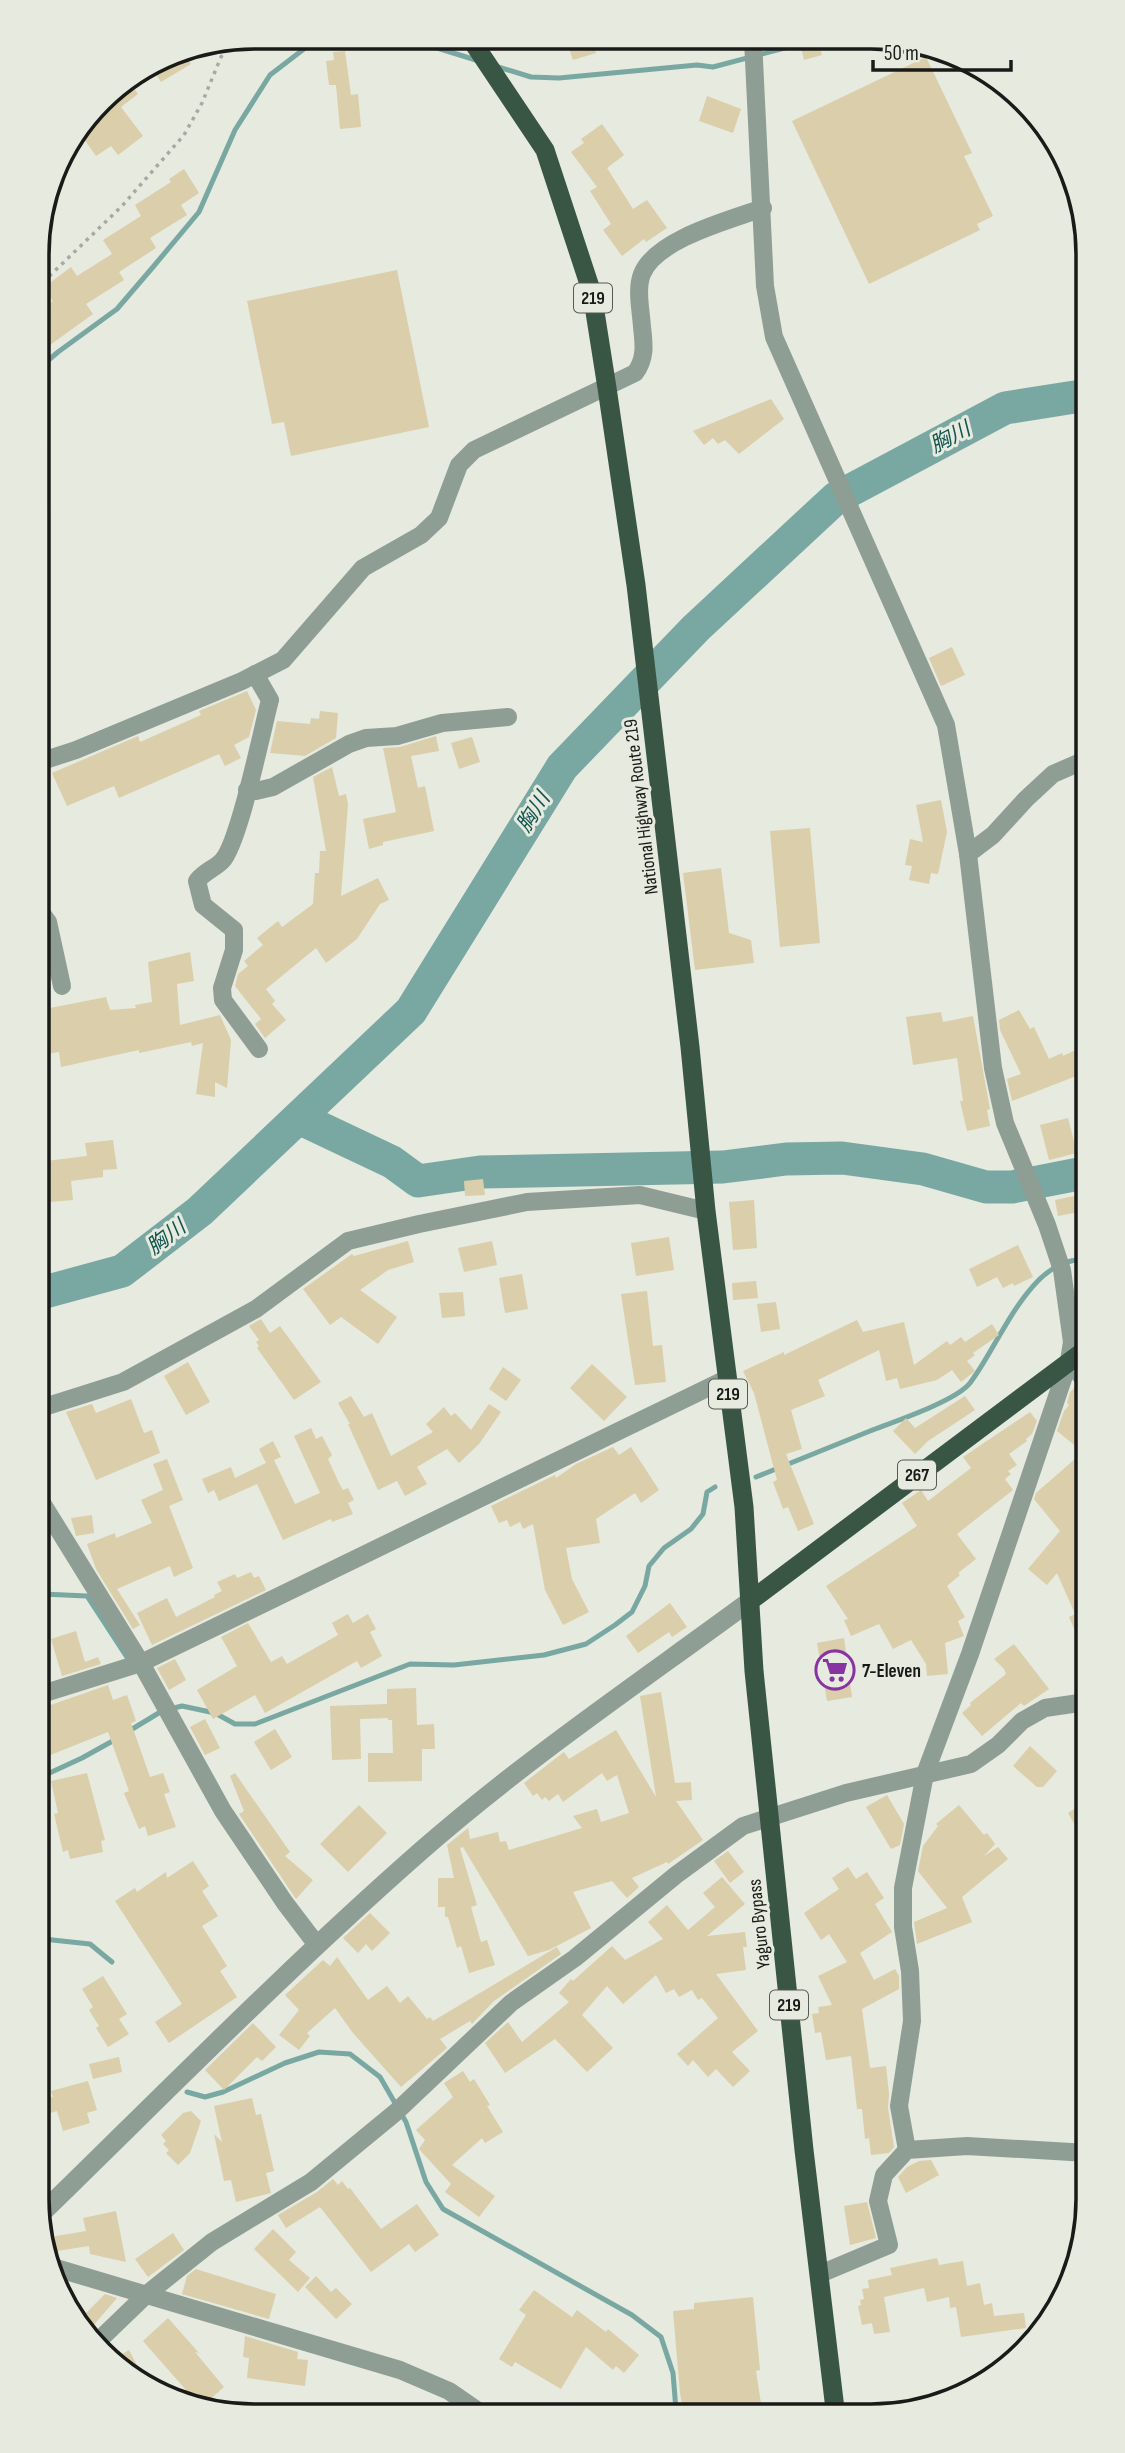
<svg xmlns="http://www.w3.org/2000/svg" width="1125" height="2453" font-family="'Sofia Sans Condensed','Noto Sans JP',sans-serif">
<rect width="100%" height="100%" fill="#e6eadf"/>
<g fill="none" stroke-linecap="round" stroke-linejoin="round">
<g stroke="#79a7a2" stroke-width="5">
<polyline points="495,66 531,77 559,78 697,65 713,67 815,40"/>
<polyline points="38,369 58,352 117,309 153,267 199,212 235,130 270,75 313,42 346,39 390,38 434,47 479,61"/>
<path d="M756 1477C794 1462 832 1446 870 1431 893 1422 956 1401 970 1383 999 1346 1030 1256 1084 1260"/>
<polyline points="42,1594 87,1596 130,1662"/>
<polyline points="129,1731 162,1711 182,1706 215,1713 235,1724 255,1724 410,1664 454,1665 544,1655 586,1644 615,1625 632,1612 645,1586 649,1566 664,1548 691,1529 703,1514 707,1492 715,1487"/>
<polyline points="43,1776 82,1758 118,1738"/>
<polyline points="43,1939 90,1944 112,1962"/>
<polyline points="187,2092 205,2097 223,2092 285,2063 319,2052 350,2054 380,2077 406,2122 426,2182 443,2209 632,2315 661,2337 673,2373 676,2410"/>
</g>
<g stroke="#79a7a2" stroke-width="33">
<polyline points="299,1118 392,1162 418,1181 480,1172 723,1167 786,1159 842,1158 923,1169 986,1187 1012,1187 1084,1173"/>
<polyline points="41,1293 122,1271 200,1211 411,1011 562,767 696,628 836,498 1005,408 1081,396"/>
</g>
</g>
<g fill="#dbceaa">
<polygon points="566,39 592,39 596,53 573,60"/>
<polygon points="818,42 822,55 804,60 801,47"/>
<polygon points="183,51 191,64 161,82 151,66 171,53"/>
<polygon points="345,51 351,95 358,94 361,127 340,129 336,85 329,85 326,61 334,60 333,52"/>
<polygon points="926,57 972,153 964,156 993,216 977,224 980,230 869,284 792,121"/>
<polygon points="128,80 138,94 121,107 143,136 118,155 111,146 96,156 79,132 111,91"/>
<polygon points="707,96 741,109 733,133 699,121"/>
<polygon points="602,124 624,155 607,168 633,209 647,200 667,228 646,242 644,239 622,256 603,230 611,224 590,191 597,187 571,152 584,143 581,139"/>
<polygon points="184,169 199,193 181,205 187,215 150,238 156,248 119,272 124,280 86,304 93,314 50,345 38,327 38,312 53,301 43,288 71,267 77,276 112,254 103,240 141,216 135,205 171,182 169,179"/>
<polygon points="397,270 429,427 291,456 284,422 272,424 247,301"/>
<polygon points="771,399 784,419 739,454 725,440 718,444 713,438 704,445 693,431"/>
<polygon points="952,647 965,675 941,686 929,658"/>
<polygon points="247,691 256,710 249,737 234,745 241,758 225,766 219,754 119,798 114,786 67,806 52,773 138,736 140,742 201,715 199,711"/>
<polygon points="320,711 338,713 336,738 305,756 270,753 277,721 310,724 311,718 319,719"/>
<polygon points="436,736 439,751 411,756 418,788 425,786 434,831 383,842 383,845 369,849 363,819 396,812 383,748 400,747"/>
<polygon points="472,737 480,762 459,769 451,743"/>
<polygon points="332,767 339,796 346,794 348,804 341,896 378,878 389,900 380,904 357,939 326,963 316,948 266,989 275,1001 272,1004 286,1020 265,1038 255,1024 261,1019 235,986 238,974 248,966 244,961 263,945 257,938 278,921 282,927 313,904 315,873 319,873 320,851 326,851 313,777"/>
<polygon points="941,800 947,832 938,874 931,873 929,884 909,880 912,866 905,865 910,839 923,842 916,805"/>
<polygon points="810,828 820,943 780,947 770,831"/>
<polygon points="721,868 729,933 751,940 754,963 695,970 683,873"/>
<polygon points="190,952 194,981 177,984 180,1025 220,1015 231,1040 227,1088 215,1082 215,1097 196,1094 203,1043 192,1046 191,1042 139,1053 139,1050 61,1067 59,1052 40,1055 40,1010 106,997 110,1010 136,1008 135,1005 152,1002 148,962"/>
<polygon points="1019,1010 1030,1029 1034,1027 1049,1059 1062,1053 1063,1056 1084,1046 1084,1073 1012,1101 1007,1079 1021,1074 1000,1030 999,1020"/>
<polygon points="941,1012 943,1022 973,1016 990,1109 987,1110 990,1126 967,1131 960,1101 963,1101 957,1058 913,1065 906,1017"/>
<polygon points="1068,1118 1077,1153 1049,1160 1040,1125"/>
<polygon points="113,1140 117,1169 103,1170 103,1177 71,1181 73,1200 50,1202 46,1161 87,1156 85,1143"/>
<polygon points="483,1179 485,1195 465,1196 464,1181"/>
<polygon points="1084,1194 1084,1211 1058,1216 1055,1200"/>
<polygon points="754,1200 757,1248 733,1250 729,1202"/>
<polygon points="669,1237 674,1270 636,1276 631,1243"/>
<polygon points="408,1241 414,1262 388,1270 360,1290 397,1317 378,1344 341,1317 330,1325 303,1289 352,1254 354,1256"/>
<polygon points="492,1241 497,1265 464,1272 458,1248"/>
<polygon points="1018,1245 1033,1277 1014,1286 1013,1283 1003,1288 997,1277 977,1287 969,1269"/>
<polygon points="522,1274 528,1309 505,1313 499,1278"/>
<polygon points="756,1281 758,1298 733,1300 732,1283"/>
<polygon points="647,1291 653,1346 662,1345 666,1382 635,1385 621,1294"/>
<polygon points="463,1292 465,1316 442,1318 439,1293"/>
<polygon points="776,1302 780,1329 761,1332 757,1304"/>
<polygon points="261,1319 270,1333 280,1326 321,1382 294,1400 257,1348 259,1346 256,1342 259,1340 249,1326"/>
<polygon points="857,1320 863,1332 904,1322 914,1365 947,1341 950,1345 961,1337 965,1342 992,1324 999,1335 973,1353 975,1355 967,1361 975,1371 961,1382 952,1370 937,1380 900,1389 897,1378 886,1381 879,1350 818,1380 825,1396 791,1410 802,1449 786,1454 814,1524 798,1531 788,1507 783,1509 773,1482 777,1480 754,1393 743,1371 784,1352 784,1355"/>
<polygon points="188,1362 210,1402 186,1415 164,1376"/>
<polygon points="592,1364 627,1397 604,1421 570,1388"/>
<polygon points="503,1367 521,1380 506,1401 489,1389"/>
<polygon points="1075,1387 1085,1392 1085,1481 1079,1487 1085,1494 1086,1656 1069,1617 1075,1614 1057,1573 1047,1585 1028,1569 1060,1531 1034,1499 1036,1493 1083,1452 1057,1431 1064,1411 1069,1405 1067,1403 1070,1392"/>
<polygon points="351,1396 364,1417 372,1413 391,1456 433,1432 426,1424 444,1407 451,1416 455,1413 471,1430 489,1404 501,1412 479,1444 459,1463 447,1449 417,1467 427,1484 405,1496 397,1481 378,1490 348,1424 350,1424 338,1403"/>
<polygon points="965,1396 975,1410 928,1441 915,1454 893,1431 906,1418 915,1428"/>
<polygon points="131,1399 144,1433 152,1430 160,1453 96,1480 66,1412 92,1404 96,1413"/>
<polygon points="1030,1412 1037,1421 1032,1434 1026,1439 1027,1441 1009,1454 1017,1465 1008,1471 1011,1474 1005,1479 1013,1490 957,1534 976,1559 958,1573 960,1575 947,1586 965,1617 958,1621 964,1636 945,1643 948,1674 927,1676 926,1664 911,1640 893,1649 879,1624 851,1636 844,1620 848,1619 826,1586 917,1526 902,1503 921,1490 928,1501 971,1468 963,1457"/>
<polygon points="311,1428 316,1439 322,1436 332,1455 328,1459 339,1483 343,1490 348,1488 354,1500 348,1503 353,1514 332,1522 331,1519 283,1540 257,1484 219,1501 214,1490 208,1493 202,1479 231,1467 235,1478 266,1463 259,1449 273,1441 281,1457 274,1460 295,1504 320,1493 294,1436"/>
<polygon points="613,1447 619,1455 631,1447 659,1490 641,1503 635,1493 596,1519 600,1543 566,1548 572,1579 589,1612 563,1625 545,1590 533,1524 523,1529 520,1522 510,1527 507,1520 499,1523 491,1506 555,1475 556,1478 576,1464"/>
<polygon points="167,1459 183,1500 169,1506 193,1568 174,1577 170,1566 117,1589 140,1625 133,1629 96,1569 87,1544 115,1533 116,1538 152,1523 141,1500 163,1490 153,1464"/>
<polygon points="92,1515 94,1533 76,1536 71,1518"/>
<polygon points="251,1572 254,1578 259,1576 266,1590 152,1645 137,1613 167,1598 176,1617 215,1597 214,1595 222,1591 217,1582 235,1574 237,1578"/>
<polygon points="670,1603 687,1627 672,1637 669,1632 638,1653 626,1636"/>
<polygon points="348,1614 353,1623 368,1614 376,1629 370,1632 382,1656 361,1668 357,1661 265,1713 255,1695 213,1719 197,1690 237,1666 221,1637 248,1623 271,1662 282,1656 287,1664 338,1635 332,1623"/>
<polygon points="76,1631 85,1662 98,1657 101,1664 62,1676 51,1639"/>
<polygon points="844,1638 852,1697 827,1701 817,1643"/>
<polygon points="1014,1644 1049,1689 1024,1706 1021,1703 982,1736 962,1713 971,1705 970,1703 1006,1674 1004,1669 994,1659"/>
<polygon points="175,1659 186,1680 169,1690 157,1668"/>
<polygon points="108,1685 113,1700 127,1695 136,1721 131,1723 150,1777 163,1773 170,1792 164,1794 176,1827 148,1836 145,1826 139,1829 124,1793 129,1791 108,1732 43,1758 42,1708"/>
<polygon points="416,1688 417,1725 434,1724 435,1749 422,1749 422,1781 368,1782 368,1753 393,1753 392,1720 388,1720 388,1718 360,1719 361,1759 332,1760 330,1706 387,1704 387,1689"/>
<polygon points="661,1692 675,1783 691,1782 692,1800 676,1801 703,1840 668,1864 667,1862 632,1878 639,1887 627,1898 612,1881 573,1892 591,1928 549,1950 528,1956 463,1847 460,1848 477,1905 471,1907 481,1942 487,1940 495,1965 469,1973 461,1946 457,1948 448,1917 445,1917 445,1907 438,1907 438,1878 454,1878 447,1845 468,1828 470,1839 498,1832 500,1842 506,1841 509,1850 582,1828 573,1816 597,1809 601,1822 629,1813 617,1775 607,1781 602,1773 563,1802 558,1794 549,1801 545,1797 542,1800 537,1793 533,1796 524,1783 564,1752 569,1759 616,1730 656,1797 640,1696"/>
<polygon points="205,1719 220,1748 205,1755 190,1727"/>
<polygon points="275,1729 292,1757 271,1770 254,1742"/>
<polygon points="1030,1746 1057,1771 1043,1787 1037,1787 1013,1766"/>
<polygon points="87,1773 105,1840 101,1841 103,1852 70,1859 68,1850 63,1852 54,1814 58,1813 51,1781"/>
<polygon points="235,1773 290,1852 285,1856 313,1880 296,1899 239,1814 244,1811 230,1776"/>
<polygon points="887,1795 904,1824 900,1845 891,1849 866,1807"/>
<polygon points="1086,1801 1086,1844 1068,1813"/>
<polygon points="359,1805 387,1833 348,1872 320,1844"/>
<polygon points="959,1805 984,1835 987,1833 995,1844 984,1856 998,1847 1008,1859 962,1897 972,1922 917,1944 914,1922 947,1908 918,1871 923,1846 938,1826 936,1824"/>
<polygon points="728,1851 744,1872 730,1883 714,1861"/>
<polygon points="193,1861 209,1886 202,1891 218,1916 202,1926 227,1966 220,1971 237,1997 169,2043 155,2022 182,2004 115,1901 135,1888 137,1892 166,1872 167,1878"/>
<polygon points="848,1867 856,1879 867,1872 884,1898 875,1904 892,1932 860,1953 874,1980 895,1969 899,1976 899,1989 862,2009 870,2068 886,2066 889,2094 888,2108 894,2147 889,2153 871,2155 869,2138 865,2139 862,2109 857,2109 851,2056 826,2060 821,2032 815,2033 812,2014 819,2013 818,2007 832,2005 818,1976 847,1962 829,1934 821,1940 804,1913 839,1889 832,1878"/>
<polygon points="722,1877 745,1904 707,1936 745,1932 747,1947 743,1947 746,1970 716,1974 758,2031 732,2052 750,2071 733,2087 716,2069 708,2077 693,2060 688,2066 677,2054 718,2018 702,1998 698,2000 692,1990 679,1997 674,1989 666,1993 656,1975 623,2004 607,1986 582,2015 613,2048 587,2072 555,2039 505,2073 485,2043 508,2022 522,2042 569,2002 559,1993 571,1979 573,1981 612,1946 625,1960 663,1939 648,1922 667,1905 688,1930 715,1907 703,1893"/>
<polygon points="370,1913 390,1933 372,1951 366,1944 358,1953 343,1938"/>
<polygon points="557,1947 561,1954 494,2001 472,2024 470,2021 440,2039 447,2048 401,2087 353,2033 335,2008 307,2033 310,2036 299,2050 279,2035 299,2010 285,1995 323,1960 330,1966 337,1957 368,2000 387,1986 400,2003 408,1996 427,2019 430,2017 433,2021"/>
<polygon points="103,1976 127,2014 119,2019 129,2034 108,2047 96,2028 99,2026 89,2010 93,2007 82,1989"/>
<polygon points="253,2023 276,2047 262,2061 257,2057 224,2090 205,2070"/>
<polygon points="119,2057 122,2072 93,2079 89,2064"/>
<polygon points="463,2071 470,2082 474,2079 490,2105 487,2106 503,2132 485,2143 482,2138 452,2165 495,2196 479,2217 445,2192 451,2184 419,2149 425,2140 416,2130 453,2097 444,2083"/>
<polygon points="88,2081 97,2110 87,2113 90,2123 63,2131 57,2111 44,2115 44,2099 53,2097 51,2091"/>
<polygon points="252,2098 256,2115 261,2114 274,2171 266,2173 271,2193 236,2202 231,2180 224,2181 214,2134 222,2142 214,2106"/>
<polygon points="191,2111 201,2121 190,2153 178,2165 166,2153 169,2150 163,2144 166,2141 161,2135 183,2113"/>
<polygon points="931,2160 939,2175 906,2193 898,2177 907,2167 919,2161"/>
<polygon points="333,2179 338,2185 342,2181 348,2189 350,2188 381,2229 417,2204 439,2235 415,2252 409,2244 371,2272 320,2207 286,2228 278,2215 317,2192"/>
<polygon points="867,2202 876,2238 850,2245 844,2206"/>
<polygon points="116,2211 126,2262 90,2254 89,2246 44,2253 44,2238 86,2231 83,2218"/>
<polygon points="273,2229 296,2252 289,2260 310,2278 298,2292 254,2249"/>
<polygon points="173,2233 184,2250 148,2277 135,2259"/>
<polygon points="937,2258 939,2265 963,2261 967,2286 980,2283 984,2305 992,2303 994,2316 1024,2313 1026,2328 961,2337 956,2307 950,2308 949,2297 927,2302 924,2288 884,2297 890,2332 874,2334 872,2323 862,2325 858,2306 861,2305 860,2300 864,2299 862,2289 869,2288 868,2280 892,2275 890,2268"/>
<polygon points="196,2269 276,2294 269,2319 182,2294 187,2276"/>
<polygon points="316,2276 331,2292 336,2288 352,2304 336,2319 305,2287"/>
<polygon points="534,2290 572,2317 577,2310 606,2332 608,2329 639,2355 624,2373 616,2366 613,2370 586,2347 561,2389 515,2362 512,2367 499,2359 526,2315 519,2310"/>
<polygon points="61,2292 86,2313 105,2294 117,2298 86,2334 73,2319"/>
<polygon points="753,2297 760,2370 756,2371 762,2410 683,2410 680,2393 673,2311 694,2309 694,2303"/>
<polygon points="168,2318 199,2353 195,2352 224,2387 201,2407 188,2400 183,2394 186,2390 143,2341"/>
<polygon points="245,2336 298,2352 297,2359 308,2360 305,2386 247,2378 249,2358 243,2357"/>
<polygon points="129,2350 144,2379 110,2361"/>
</g>
<g fill="none" stroke-linecap="round" stroke-linejoin="round">
<polyline stroke="#a7aaa2" stroke-width="3.5" stroke-dasharray="3.5 5" stroke-linecap="butt" points="37,288 122,206 184,135 202,103 221,57 231,41"/>
<g stroke="#8f9e94" stroke-width="18">
<polyline points="753,40 765,286 774,337 946,725 968,854 993,1068 1005,1123 1047,1225 1062,1270 1072,1342 1069,1361 970,1654 925,1774 903,1888 903,1927 910,1971 912,2021 899,2106 907,2150"/>
<path d="M255 674 270 700C262 730 239 844 222 861 214 869 205 871 197 881L203 905 234 930V950L222 988 223 1000 259 1049"/>
<path d="M39 762 76 750 242 681 283 660 363 568 421 535 439 518 459 465 474 450 635 373C646 359 644 344 642 327 641 311 636 289 642 274 656 239 730 220 763 208"/>
<polyline points="247,790 256,791 273,787 349,744 366,738 397,736 442,723 508,717"/>
<polyline points="968,854 993,835 1026,799 1053,774 1083,761"/>
<polyline points="40,911 48,922 62,986"/>
<polyline points="1069,1361 1085,1381"/>
<polyline points="41,1408 123,1382 256,1309 348,1241 419,1224 527,1202 640,1195 706,1211"/>
<polyline points="42,1503 141,1663 223,1811 285,1903 317,1945"/>
<polyline points="42,1694 141,1663 726,1379"/>
<polyline points="49,2266 400,2370 449,2391 478,2411"/>
<polyline points="820,2274 889,2245 878,2201 884,2175 907,2150 967,2146 1088,2153"/>
<polyline points="95,2344 147,2294 212,2242 311,2182 396,2112 511,2003 575,1958 676,1875 743,1826 846,1793 971,1764 998,1745 1022,1721 1045,1708 1086,1702"/>
</g>
<path stroke="#8f9e94" stroke-width="19" d="M44 2211C169 2089 291 1965 422 1850 526 1759 640 1682 750 1601"/>
<g stroke="#395644" stroke-width="19">
<polyline points="470,38 545,150 592,293 607,388 636,585 690,1047 706,1211 744,1507 754,1671 804,2150 835,2409"/>
<polyline points="750,1601 1085,1350"/>
</g>
</g>
<defs>
<g id="supermarket-ring" transform="scale(2.0125)"><circle r="9.5" fill="#e6eadf" stroke="#8734a2" stroke-width="1.5"/><path d="M-6-5.5h2.5l.6 2H6L4.5 2H-2.5L-4.4-4H-6ZM-1.5 3.2a1.3 1.3 0 1 0 .1 0ZM3 3.2a1.3 1.3 0 1 0 .1 0Z" fill="#8734a2"/></g>
</defs>
<g fill-rule="evenodd">
<use href="#supermarket-ring" x="835" y="1670"/>
</g>
<g text-anchor="middle" stroke-width="6" stroke-linejoin="round" paint-order="stroke">
<g fill="#e6eadf" stroke="#575954" stroke-width="2">
<rect x="574" y="283.5" width="38" height="29" rx="5"/>
<rect x="709" y="1379.5" width="38" height="29" rx="5"/>
<rect x="898" y="1460.5" width="38" height="29" rx="5"/>
<rect x="770" y="1990.5" width="38" height="29" rx="5"/>
</g>
<g font-size="18" font-weight="bold" fill="#1a1b18">
<text x="593" y="304">219</text>
<text x="728" y="1400">219</text>
<text x="917" y="1481">267</text>
<text x="789" y="2011">219</text>
</g>
<g font-size="19" fill="#1a1b18" stroke="#e6eadf">
<text transform="translate(640 807) rotate(-97)" y="7">National Highway Route 219</text>
<text transform="translate(758 1924) rotate(-96)" y="7">Yaguro Bypass</text>
</g>
<g font-size="19" font-weight="bold" fill="#1a1b18" stroke="#e6eadf" text-anchor="start">
<text x="862" y="1677">7-Eleven</text>
</g>
<g font-size="21" font-style="italic" fill="#115450" stroke="#e6eadf">
<text transform="translate(950 437) rotate(-28)" y="7">胸川</text>
<text transform="translate(533 812) rotate(-58)" y="7">胸川</text>
<text transform="translate(166 1237) rotate(-37)" y="7">胸川</text>
</g>
</g>
<path d="M0 0H1125V2453H0ZM254 49H871A205 205 0 0 1 1076 254V2199A205 205 0 0 1 871 2404H254A205 205 0 0 1 49 2199V254A205 205 0 0 1 254 49Z" fill="#e6eadf" fill-rule="evenodd"/>
<path fill="none" stroke="#1a1b18" stroke-width="3.5" d="M254 49H871A205 205 0 0 1 1076 254V2199A205 205 0 0 1 871 2404H254A205 205 0 0 1 49 2199V254A205 205 0 0 1 254 49Z"/>
<path d="M873 60v10h138v-10" fill="none" stroke="#1a1b18" stroke-width="3.5"/>
<text x="884" y="60" font-size="21" fill="#1a1b18" stroke="#e6eadf" stroke-width="5" paint-order="stroke">50 m</text>
</svg>
